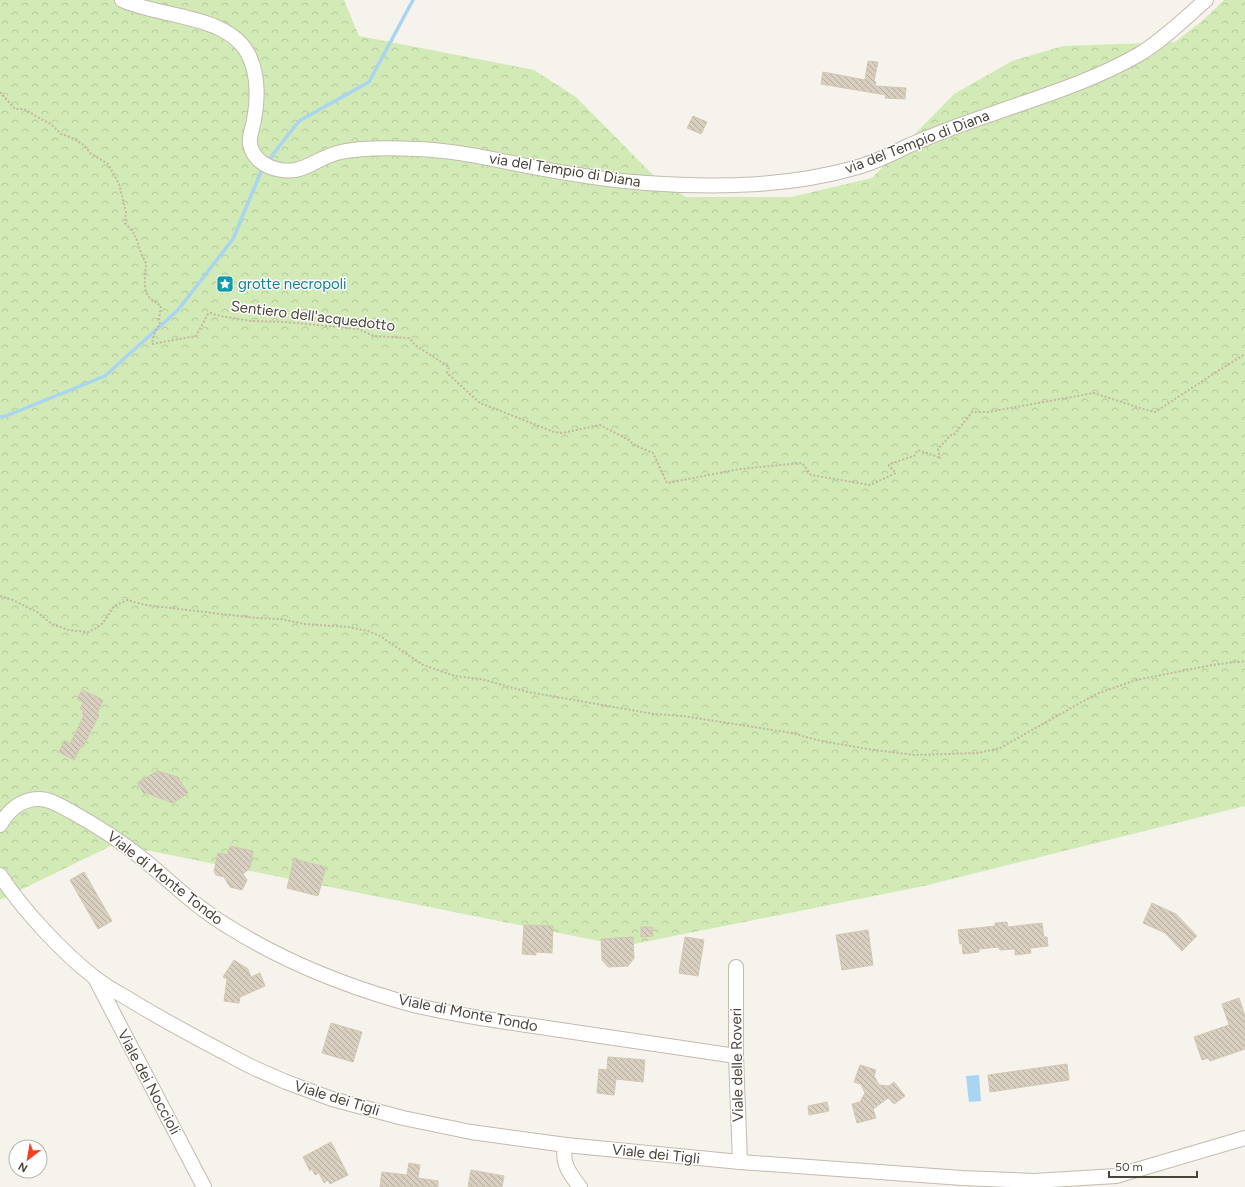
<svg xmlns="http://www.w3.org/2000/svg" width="1245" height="1187" font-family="Figtree,sans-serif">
<defs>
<pattern id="forest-crowns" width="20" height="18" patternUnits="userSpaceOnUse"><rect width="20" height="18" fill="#d2eab5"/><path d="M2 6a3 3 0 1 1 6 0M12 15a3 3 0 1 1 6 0" fill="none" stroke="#b6ca9c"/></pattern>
<pattern id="building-back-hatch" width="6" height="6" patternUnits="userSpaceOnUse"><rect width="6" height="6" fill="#d8cfc1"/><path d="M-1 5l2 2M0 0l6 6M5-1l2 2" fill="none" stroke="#b1aa9e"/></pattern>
</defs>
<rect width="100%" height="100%" fill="#f6f3ec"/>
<polygon fill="url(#forest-crowns)" points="0,0 344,0 359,36 534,70 576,97 653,175 686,197 791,197 872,178 954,94 1012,61 1063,46 1175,42 1201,22 1224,0 1245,0 1245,806 924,886 624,946 115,844 0,900"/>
<polygon fill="#a9d4f2" points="979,1075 981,1101 969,1102 966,1076"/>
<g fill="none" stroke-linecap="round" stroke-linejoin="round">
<g stroke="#a9d4f2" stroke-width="3.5">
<polyline points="267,162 299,121 369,82 413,0"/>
<polyline points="0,417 6,416 105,376 178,310 233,239 263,167"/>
</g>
</g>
<g fill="url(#building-back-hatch)" stroke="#d3c7b4">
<polygon points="868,61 878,62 874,81 876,82 875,86 906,88 905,99 885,98 886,95 821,84 823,72 865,80"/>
<polygon points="693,116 707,122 701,134 687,128"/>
<polygon points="82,690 103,700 97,714 99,715 83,747 81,746 74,760 59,752 64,741 70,744 84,715 82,713 84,711 80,709 83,702 77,699"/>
<polygon points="157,771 178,777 188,793 173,803 146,793 144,794 137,783"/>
<polygon points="230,846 253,851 250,868 243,874 247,880 242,890 230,887 224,877 216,875 214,871 218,853 228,855"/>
<polygon points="294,859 326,867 318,896 287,888"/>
<polygon points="84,872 112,921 98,929 70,880"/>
<polygon points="1152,903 1176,914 1197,936 1182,951 1165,933 1143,923"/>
<polygon points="1007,922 1008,927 1042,923 1044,937 1047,937 1048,946 1030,948 1031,953 1015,955 1015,949 1000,950 999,947 979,949 979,952 963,954 962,943 960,944 958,930 995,926 995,923"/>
<polygon points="524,925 553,926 552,953 536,952 536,955 522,954"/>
<polygon points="641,927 652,927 653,936 641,937"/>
<polygon points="868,930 873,965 842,970 836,935"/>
<polygon points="633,937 634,958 628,966 608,967 602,960 601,939"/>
<polygon points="685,937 704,940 698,976 679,973"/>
<polygon points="234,960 248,969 251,977 260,973 265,986 240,997 239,1003 224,1001 227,979 223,977"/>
<polygon points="1239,998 1245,1016 1245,1049 1210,1061 1208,1058 1202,1060 1194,1037 1229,1025 1222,1004"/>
<polygon points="331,1023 362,1032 353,1062 322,1053"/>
<polygon points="608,1057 645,1060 643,1082 616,1079 614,1095 597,1093 599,1069 607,1070"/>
<polygon points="1067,1064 1069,1080 990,1092 988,1075"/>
<polygon points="860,1065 876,1070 874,1076 879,1085 889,1086 894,1082 905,1096 894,1104 888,1098 873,1109 876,1118 857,1123 852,1104 860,1102 865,1093 861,1084 854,1082"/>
<polygon points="827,1102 829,1111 809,1115 808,1106"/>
<polygon points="331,1142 348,1175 330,1184 328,1180 324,1183 319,1173 315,1175 312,1169 310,1171 303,1157"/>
<polygon points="409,1163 420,1165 418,1178 438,1181 438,1187 380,1187 382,1172 407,1175"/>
<polygon points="471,1170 504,1176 502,1187 468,1187"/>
</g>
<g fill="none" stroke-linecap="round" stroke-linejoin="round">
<g stroke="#c2bbae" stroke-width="16">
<g id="minor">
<path d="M122 0C160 18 232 14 250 58 258 76 258 100 254 120 253 127 249 136 250 144 252 155 260 163 270 167 303 179 312 158 341 152 363 147 393 148 416 149 452 150 487 158 522 165 563 173 604 180 646 183 717 188 789 187 858 167 876 162 893 153 910 145 933 135 957 126 980 118 1033 99 1089 83 1138 55 1163 40 1184 19 1206 0"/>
<path d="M0 825C8 811 21 799 39 799 51 799 62 807 72 812 97 826 121 841 143 859 171 882 197 908 229 927 280 959 338 983 396 1000 406 1003 417 1006 427 1008 467 1017 507 1022 547 1028 610 1037 673 1047 736 1056"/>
<path d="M0 875C22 909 62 952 94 977 104 985 116 992 127 998 167 1023 210 1045 252 1067L286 1082 332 1099 403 1118 471 1132 566 1145 740 1162 962 1178 1034 1181 1116 1176 1245 1138"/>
<polyline points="736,967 736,1056 740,1162"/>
<polyline points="95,978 204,1187"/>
<path d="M566 1145C560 1162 570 1174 580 1187"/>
</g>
</g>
<g stroke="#c4b79f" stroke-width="2" stroke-dasharray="2 2" stroke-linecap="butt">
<path d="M0 92 15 109H24L41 119 51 124 61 134 70 137 84 145 90 153 108 164 119 184 126 212 125 223C137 235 136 238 141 253 142 256 145 260 146 264 146 268 145 273 145 276 144 295 147 297 161 306L159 319 160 324 155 331 152 344 196 336 208 314 210 313 220 316 251 321 286 322 358 329 374 336 409 338 415 345 449 367 447 373 480 403 554 432 562 433 600 425 629 440 634 445 653 453 667 483 740 469 802 463 811 475 870 485 896 473 889 466V464L914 456 918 450 938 457 940 459 938 449 951 435H954L972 412H988L1094 393 1143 409 1155 412 1218 371 1245 354"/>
<polyline points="0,596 13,600 37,612 52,624 68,630 88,632 95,629 103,623 114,606 127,600 145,605 256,618 281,619 304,624 348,627 368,631 380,636 423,665 455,676 481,679 528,692 654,714 683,716 792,733 817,740 867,749 915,755 978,753 1000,748 1096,694 1136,680 1212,665 1245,661"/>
</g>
<use href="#minor" stroke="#fff" stroke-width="14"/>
</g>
<defs>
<g id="sight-square" transform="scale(0.9)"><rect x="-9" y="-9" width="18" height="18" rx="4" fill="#0f9aa8" stroke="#fff"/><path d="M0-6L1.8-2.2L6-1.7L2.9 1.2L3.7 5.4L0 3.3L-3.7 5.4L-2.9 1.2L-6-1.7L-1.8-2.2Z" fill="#fff"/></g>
</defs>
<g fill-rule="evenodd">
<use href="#sight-square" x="225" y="284"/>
</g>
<g text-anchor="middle" stroke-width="3" stroke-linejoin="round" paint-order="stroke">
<g font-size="15" fill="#4b4439" stroke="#fff">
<text transform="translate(917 142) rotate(-21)" y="5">via del Tempio di Diana</text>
<text transform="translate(565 170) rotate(9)" y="5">via del Tempio di Diana</text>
<text transform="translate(313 316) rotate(7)" y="5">Sentiero dell'acquedotto</text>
<text transform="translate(165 878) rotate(38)" y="5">Viale di Monte Tondo</text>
<text transform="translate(468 1013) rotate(11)" y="5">Viale di Monte Tondo</text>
<text transform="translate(737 1065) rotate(-91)" y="5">Viale delle Roveri</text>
<text transform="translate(149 1082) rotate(62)" y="5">Viale dei Noccioli</text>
<text transform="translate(337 1098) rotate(17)" y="5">Viale dei Tigli</text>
<text transform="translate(656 1154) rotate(6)" y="5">Viale dei Tigli</text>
</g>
<g font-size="15" fill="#0d838f" stroke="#fff" text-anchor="start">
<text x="238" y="289">grotte necropoli</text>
</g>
</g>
<g transform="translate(28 1159) rotate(211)"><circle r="19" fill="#ffffff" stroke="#b7b4b0"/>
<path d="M0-3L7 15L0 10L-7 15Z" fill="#fc3f1d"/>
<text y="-6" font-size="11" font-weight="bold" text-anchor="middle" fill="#4b4439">N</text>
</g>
<path d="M1109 1171v6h88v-6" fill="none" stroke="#4b4439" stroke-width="2"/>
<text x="1115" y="1171" font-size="12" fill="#4b4439" stroke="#ffffff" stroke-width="3" paint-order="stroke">50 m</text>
</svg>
